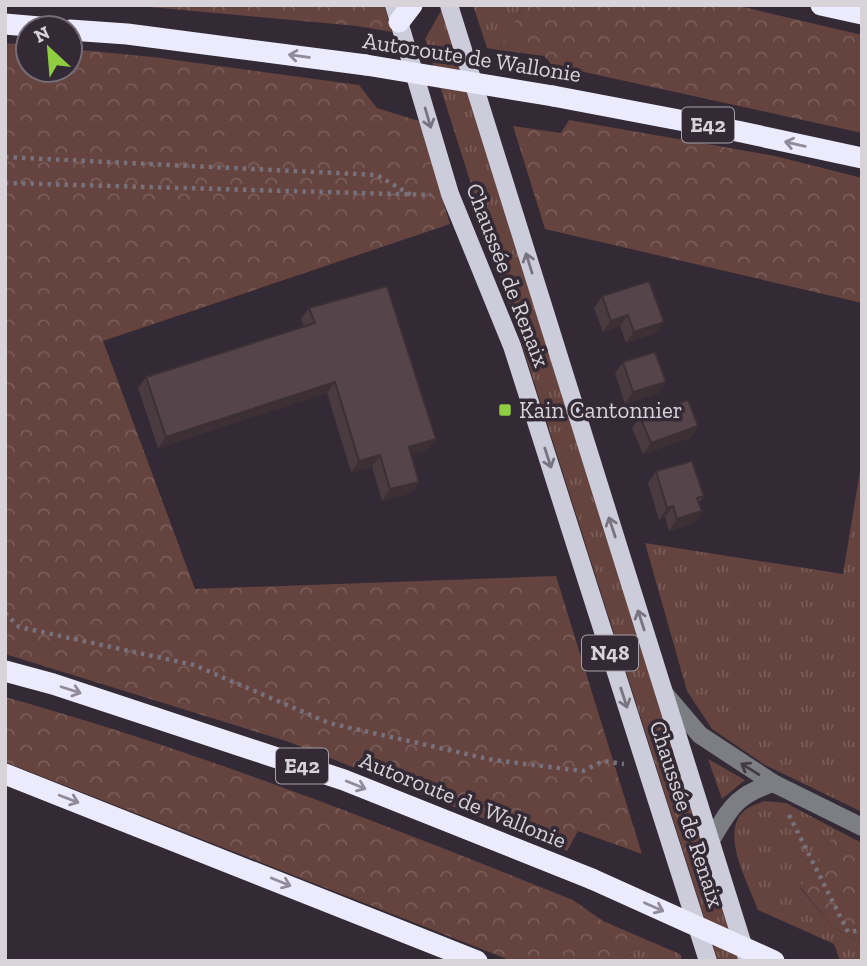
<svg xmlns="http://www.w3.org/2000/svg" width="867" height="966" font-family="'Zilla Slab',serif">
<defs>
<pattern id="grass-tufts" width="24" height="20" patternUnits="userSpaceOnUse" patternTransform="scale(1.75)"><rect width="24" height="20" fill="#65433e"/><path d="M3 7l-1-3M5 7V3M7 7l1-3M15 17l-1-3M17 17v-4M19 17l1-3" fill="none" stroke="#7a5d59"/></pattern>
<pattern id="forest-crowns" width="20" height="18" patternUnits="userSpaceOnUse" patternTransform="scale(1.75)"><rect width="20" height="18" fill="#65433e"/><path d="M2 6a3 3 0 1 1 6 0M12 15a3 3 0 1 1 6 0" fill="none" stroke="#7a5d59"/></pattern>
</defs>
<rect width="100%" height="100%" fill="#332a35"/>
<g fill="url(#grass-tufts)">
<polygon points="473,5 524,5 498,50 487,48"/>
<polygon points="442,9 740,961 718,961 425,39"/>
<polygon points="862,459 862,812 765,765 712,729 687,691 645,543 843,574"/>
<polygon points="708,759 745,780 722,799"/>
<path d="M764 801 786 803 837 830 800 888 833 927 862 944V961H840L834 944 758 910C749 884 719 834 744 811 749 806 758 804 764 801Z"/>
<polygon points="647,940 680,954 682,961 618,961 635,952"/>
</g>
<g fill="url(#forest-crowns)">
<polygon points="128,5 384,5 392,32 357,26"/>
<polygon points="524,5 735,5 862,35 862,133 552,65 544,56 498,50"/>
<polygon points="5,43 28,45 28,70 70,70 70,49 153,57 359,85 377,108 419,121 450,224 103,341 195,589 556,576 642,854 578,831 567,851 289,742 5,654"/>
<polygon points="569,120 775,156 862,178 862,303 545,229 513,126 561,133"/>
<path d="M5 697C199 751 386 825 573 900L603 921 647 940 635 952 618 961H512L5 762Z"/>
<polygon points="837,830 862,843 862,944 833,927 800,887"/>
</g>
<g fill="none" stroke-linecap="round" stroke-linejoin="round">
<g stroke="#78707a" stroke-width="4.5" stroke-dasharray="3.5 5" stroke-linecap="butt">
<polyline points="5,157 377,175 411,195"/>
<polyline points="5,183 431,195"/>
<polyline points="5,613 19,627 194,665 329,723 493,760 583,771 603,761 624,764"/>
<polyline points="789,815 848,932 862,930"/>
</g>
<g stroke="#7d7d84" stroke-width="18">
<path d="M665 694 700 735 773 783C734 796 730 809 710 842"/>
<polyline points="773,783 862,827"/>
</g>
<g stroke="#ccccda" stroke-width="18">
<polyline points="394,5 450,194 512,346 708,961"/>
<polyline points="449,5 748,961"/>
</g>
<g stroke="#ecebfd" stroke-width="21">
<polyline points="821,5 862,14"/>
<polyline points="399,22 412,5"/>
<polyline points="5,24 51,28"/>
<polyline points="70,30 127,34 366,65"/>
<polyline points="553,96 737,131 862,158"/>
<polyline points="5,671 53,684 344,780 592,879"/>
<polyline points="5,774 477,961"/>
</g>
<g stroke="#ecebfd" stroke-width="21">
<polyline points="366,65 553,96"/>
<polyline points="592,879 774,961"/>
</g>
</g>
<g fill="#493b40">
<polygon points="602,296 656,333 626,343 620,326 603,332 594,308"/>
<polygon points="309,308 428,450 411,455 419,482 411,493 382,501 372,467 351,472 327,393 158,448 138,388 146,377 304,327 301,319"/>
<polygon points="623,362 666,382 658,393 625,404 615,373"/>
<polygon points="640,417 698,426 690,438 643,454 632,428"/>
<polygon points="656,471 704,496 699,503 702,511 694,523 669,531 665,517 659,520 648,483"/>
</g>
<g fill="#3c3034">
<polygon points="628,315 620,326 603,332 611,321"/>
<polygon points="664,322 656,333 626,343 634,332"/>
<polygon points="335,382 327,393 158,448 166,437"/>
<polygon points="666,382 658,393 625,404 633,392"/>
<polygon points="698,426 690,438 643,454 651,443"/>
<polygon points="436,439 428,450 401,458 409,447"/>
<polygon points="380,455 372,467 351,472 359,461"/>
<polygon points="419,482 411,493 382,501 390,489"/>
<polygon points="673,506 665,517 659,520 667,508"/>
<polygon points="702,511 694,523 669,531 677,519"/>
</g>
<g fill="#55454b" stroke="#3c3034" stroke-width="2">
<polygon points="649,281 664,322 634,332 628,315 611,321 602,296"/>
<polygon points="387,286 436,439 409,447 419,482 390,489 380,455 359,461 335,382 166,437 146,377 315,323 309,308"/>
<polygon points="655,352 666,382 633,392 623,362"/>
<polygon points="688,400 698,426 651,443 640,417"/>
<polygon points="692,461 704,496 697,498 702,511 677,519 673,506 667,508 656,471"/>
</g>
<defs><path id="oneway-shaft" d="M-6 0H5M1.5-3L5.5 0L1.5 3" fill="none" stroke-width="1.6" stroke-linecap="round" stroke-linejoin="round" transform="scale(1.75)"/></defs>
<g stroke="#908a99">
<use href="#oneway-shaft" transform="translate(299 56) rotate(-173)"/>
<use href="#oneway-shaft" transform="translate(795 144) rotate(-167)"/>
<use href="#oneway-shaft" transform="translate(71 690) rotate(18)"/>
<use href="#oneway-shaft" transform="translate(356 785) rotate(22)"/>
<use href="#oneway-shaft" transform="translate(69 799) rotate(21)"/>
<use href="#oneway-shaft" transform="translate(281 882) rotate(22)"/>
<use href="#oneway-shaft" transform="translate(654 907) rotate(24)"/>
</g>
<g stroke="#78737f">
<use href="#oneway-shaft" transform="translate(428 118) rotate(74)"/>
<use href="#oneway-shaft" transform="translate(529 263) rotate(-107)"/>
<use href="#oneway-shaft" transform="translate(548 458) rotate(72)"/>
<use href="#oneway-shaft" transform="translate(612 527) rotate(-108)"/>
<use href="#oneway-shaft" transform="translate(641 620) rotate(-108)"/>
<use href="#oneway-shaft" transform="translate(624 698) rotate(72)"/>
</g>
<use stroke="#423b45" href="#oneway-shaft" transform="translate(750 769) rotate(-148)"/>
<rect fill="#8fcd41" stroke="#332a35" stroke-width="2.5" x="498" y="403" width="14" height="14" rx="3.5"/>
<g text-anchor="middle" stroke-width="7" stroke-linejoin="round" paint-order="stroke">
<g fill="#332a35" stroke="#a6a0a8" stroke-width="2">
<rect x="682" y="107.5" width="52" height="35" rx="5"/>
<rect x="582" y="635.5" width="56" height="35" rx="5"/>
<rect x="276" y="748.5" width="52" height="35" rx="5"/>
</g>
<g font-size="21" font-weight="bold" fill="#d8d2d9">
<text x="708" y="132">E42</text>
<text x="610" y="660">N48</text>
<text x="302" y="773">E42</text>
</g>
<g font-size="23" fill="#d8d2d9" stroke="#332a35">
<text transform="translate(472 57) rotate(9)" y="8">Autoroute de Wallonie</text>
<text transform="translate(508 275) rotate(69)" y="8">Chaussée de Renaix</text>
<text transform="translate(463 800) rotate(22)" y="8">Autoroute de Wallonie</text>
<text transform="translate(687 814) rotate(72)" y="8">Chaussée de Renaix</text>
</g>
<g font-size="23" fill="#d8d2d9" stroke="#332a35" text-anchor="start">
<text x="519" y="418">Kain Cantonnier</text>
</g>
</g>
<rect width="867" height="966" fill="none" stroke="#d8d2d9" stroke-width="14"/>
<g transform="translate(49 49) rotate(334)"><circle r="33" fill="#332a35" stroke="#756d77" stroke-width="2"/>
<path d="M0-5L12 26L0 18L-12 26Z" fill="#8fcd41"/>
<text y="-10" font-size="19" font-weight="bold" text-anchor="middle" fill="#d8d2d9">N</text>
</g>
</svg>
